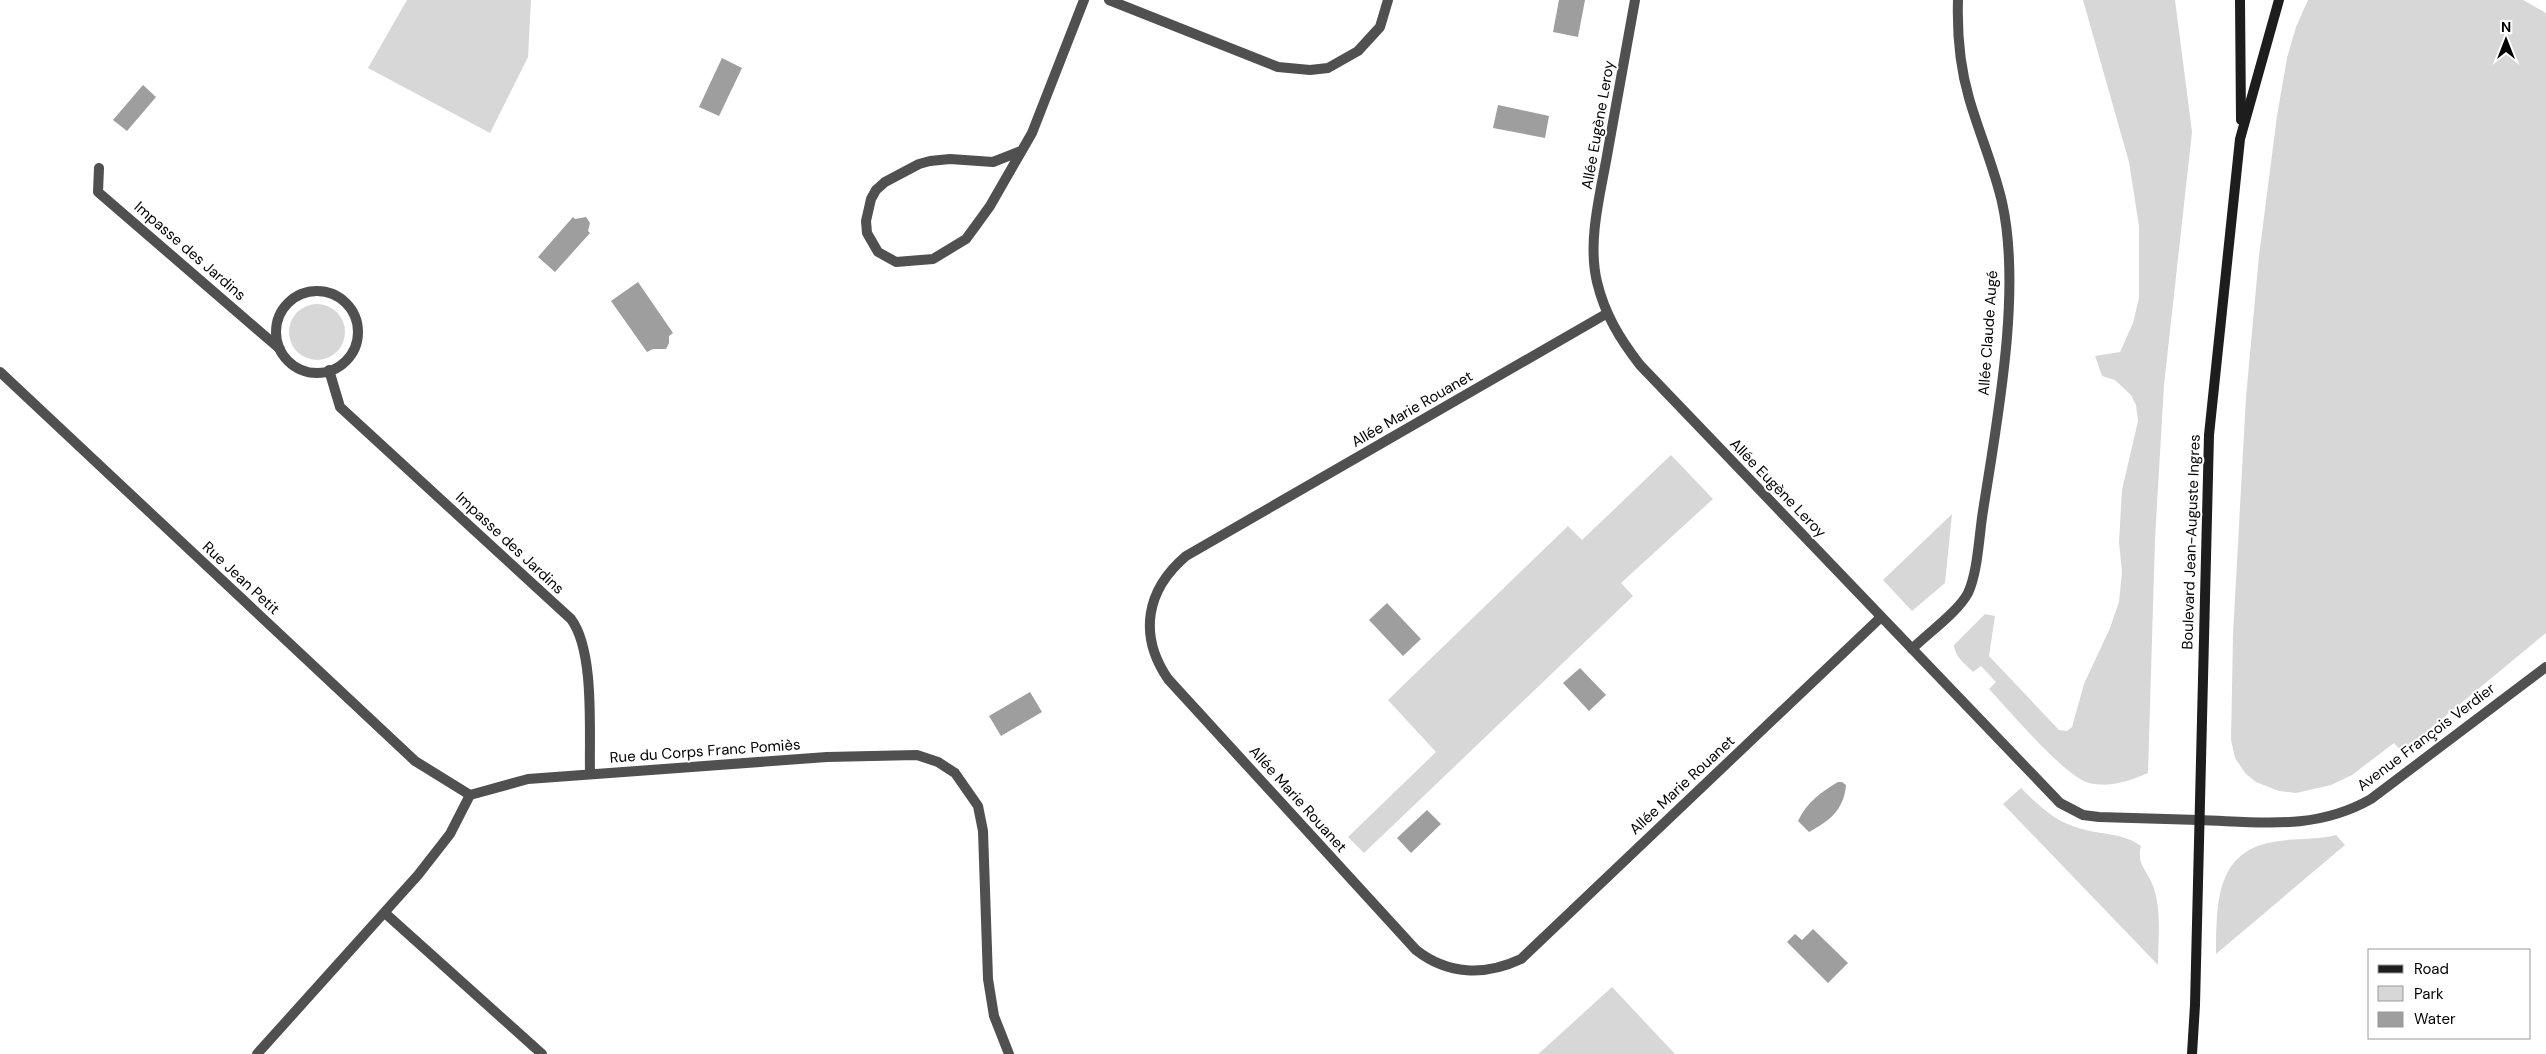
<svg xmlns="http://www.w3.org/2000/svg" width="2546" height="1054" font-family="'DM Sans',sans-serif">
<rect width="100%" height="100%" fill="#fff"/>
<g fill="#d7d7d7">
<polygon points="407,0 531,0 528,57 490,133 368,68"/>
<path d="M2083 0H2175L2192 132 2164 385 2155 539 2148 773C2129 781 2109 788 2089 783 2064 776 2009 710 1989 689L1996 682 1981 666 1973 672C1965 664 1955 657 1954 645L1985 614 1995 616 1989 656 2059 730 2067 731 2072 727 2084 684 2110 628 2119 602 2122 572 2119 542 2122 490 2138 421 2136 405 2131 395 2115 380 2102 376 2095 356 2120 352 2133 323 2139 298V226L2129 162Z"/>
<polygon points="2308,0 2523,0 2546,13 2546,633 2402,752 2394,743 2352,775 2331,785 2296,793 2279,791 2256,782 2246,774 2235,758 2231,740 2233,635 2246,397 2259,256 2277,116 2287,58 2296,27"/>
<circle cx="317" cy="332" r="28"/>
<polygon points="1671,455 1713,499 1621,583 1633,596 1364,853 1348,837 1436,752 1388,700 1568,526 1582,540"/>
<polygon points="1952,514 1945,583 1912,611 1883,580"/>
<path d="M2021 788C2039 806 2056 823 2082 829 2103 835 2123 833 2141 846 2136 865 2148 871 2153 886 2162 910 2158 940 2158 965L2003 804Z"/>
<path d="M2336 835 2345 845 2216 954C2217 904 2214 849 2279 841 2298 838 2317 840 2336 835Z"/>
<polygon points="1612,987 1675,1054 1538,1054 1544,1049"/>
</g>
<g fill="#9e9e9e">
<polygon points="1559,0 1585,0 1578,37 1553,32"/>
<polygon points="722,58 742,68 719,116 699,107"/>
<polygon points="143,85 156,97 127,131 113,120"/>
<polygon points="1498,105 1549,116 1545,138 1493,128"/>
<polygon points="573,217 575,219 586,217 590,223 588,231 590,233 555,272 538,257"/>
<polygon points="638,282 673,333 669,336 669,343 666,349 653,349 647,352 611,301"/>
<polygon points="1387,603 1421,639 1403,656 1369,620"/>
<polygon points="1580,668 1606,695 1589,711 1563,683"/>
<polygon points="1030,692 1042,712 1001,736 989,716"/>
<path d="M1838 782H1842L1846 785C1844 810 1829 821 1809 832L1798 821C1807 802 1821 792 1838 782Z"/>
<polygon points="1427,810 1441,824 1411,853 1397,838"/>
<polygon points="1813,929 1848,963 1828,983 1787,942 1795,934 1802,940"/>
</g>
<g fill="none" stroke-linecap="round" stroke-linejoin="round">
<g stroke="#505050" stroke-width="10">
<polyline points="1109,0 1278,67 1310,70 1328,68 1358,51 1380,27 1388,0"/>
<path d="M1635 0C1626 50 1617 100 1608 150 1601 192 1587 240 1597 282 1605 315 1620 339 1640 365L2060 803 2083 815 2099 817C2132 818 2166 819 2199 820 2260 822 2315 831 2371 799L2546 667"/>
<polyline points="1021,151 993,162 950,159 930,161 919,164 885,182 876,190 871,199 866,221 867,233 878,252 896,262 933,259 966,239 977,224 990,206 1032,133 1084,0"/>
<polyline points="99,168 98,192 280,349"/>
<circle cx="317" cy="332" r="41"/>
<path d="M1606 314 1186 556C1146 590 1138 635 1168 679L1416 950C1448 975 1485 976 1521 959L1881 617"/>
<path d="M329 370 340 407 571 619C595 651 589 732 590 774"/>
<polyline points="0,372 415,761 470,795"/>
<path d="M1912 649C1928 633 1958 612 1968 593 1978 572 1979 535 1983 511 1997 421 2022 291 2002 202 1994 167 1979 133 1969 98 1960 67 1957 32 1958 0"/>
<polyline points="386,914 542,1054"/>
<polyline points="257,1054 418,875 450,834 470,795 528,779 827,757 917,755 938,762 955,773 978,806 983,831 988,979 994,1016 1009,1054"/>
</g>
<g stroke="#1d1d1d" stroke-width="10">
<polyline points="2240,0 2241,120"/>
<polyline points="2192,1054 2195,1005 2209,435 2240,139 2279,0"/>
</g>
</g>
<g text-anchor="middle" stroke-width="4" stroke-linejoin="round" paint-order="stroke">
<g font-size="15" fill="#000" stroke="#fff">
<text transform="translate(1598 125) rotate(-80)" y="5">Allée Eugène Leroy</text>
<text transform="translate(190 251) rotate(41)" y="5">Impasse des Jardins</text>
<text transform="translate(1988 333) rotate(-86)" y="5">Allée Claude Augé</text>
<text transform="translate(1412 409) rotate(-30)" y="5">Allée Marie Rouanet</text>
<text transform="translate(1778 488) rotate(46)" y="5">Allée Eugène Leroy</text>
<text transform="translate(2191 542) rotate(-88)" y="5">Boulevard Jean-Auguste Ingres</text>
<text transform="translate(510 543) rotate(43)" y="5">Impasse des Jardins</text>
<text transform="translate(241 578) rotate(43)" y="5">Rue Jean Petit</text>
<text transform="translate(2426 737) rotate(-37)" y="5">Avenue François Verdier</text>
<text transform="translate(705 751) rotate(-4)" y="5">Rue du Corps Franc Pomiès</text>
<text transform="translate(1682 785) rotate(-43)" y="5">Allée Marie Rouanet</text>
<text transform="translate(1298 799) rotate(48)" y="5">Allée Marie Rouanet</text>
</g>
</g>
<rect x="2368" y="949" width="162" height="90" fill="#ffffff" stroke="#999999"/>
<rect x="2378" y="965" width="25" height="8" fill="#1d1d1d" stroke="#999999"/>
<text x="2414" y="974" font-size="15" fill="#000000">Road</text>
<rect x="2378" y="986" width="25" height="15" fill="#d7d7d7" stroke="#999999"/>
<text x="2414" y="999" font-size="15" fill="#000000">Park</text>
<rect x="2378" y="1012" width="25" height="15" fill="#9e9e9e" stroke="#999999"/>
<text x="2414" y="1024" font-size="15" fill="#000000">Water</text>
<g transform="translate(2506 40)" stroke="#ffffff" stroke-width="4" paint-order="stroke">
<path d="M0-4L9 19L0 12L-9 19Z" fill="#000000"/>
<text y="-8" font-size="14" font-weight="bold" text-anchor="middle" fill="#000000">N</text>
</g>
</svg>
